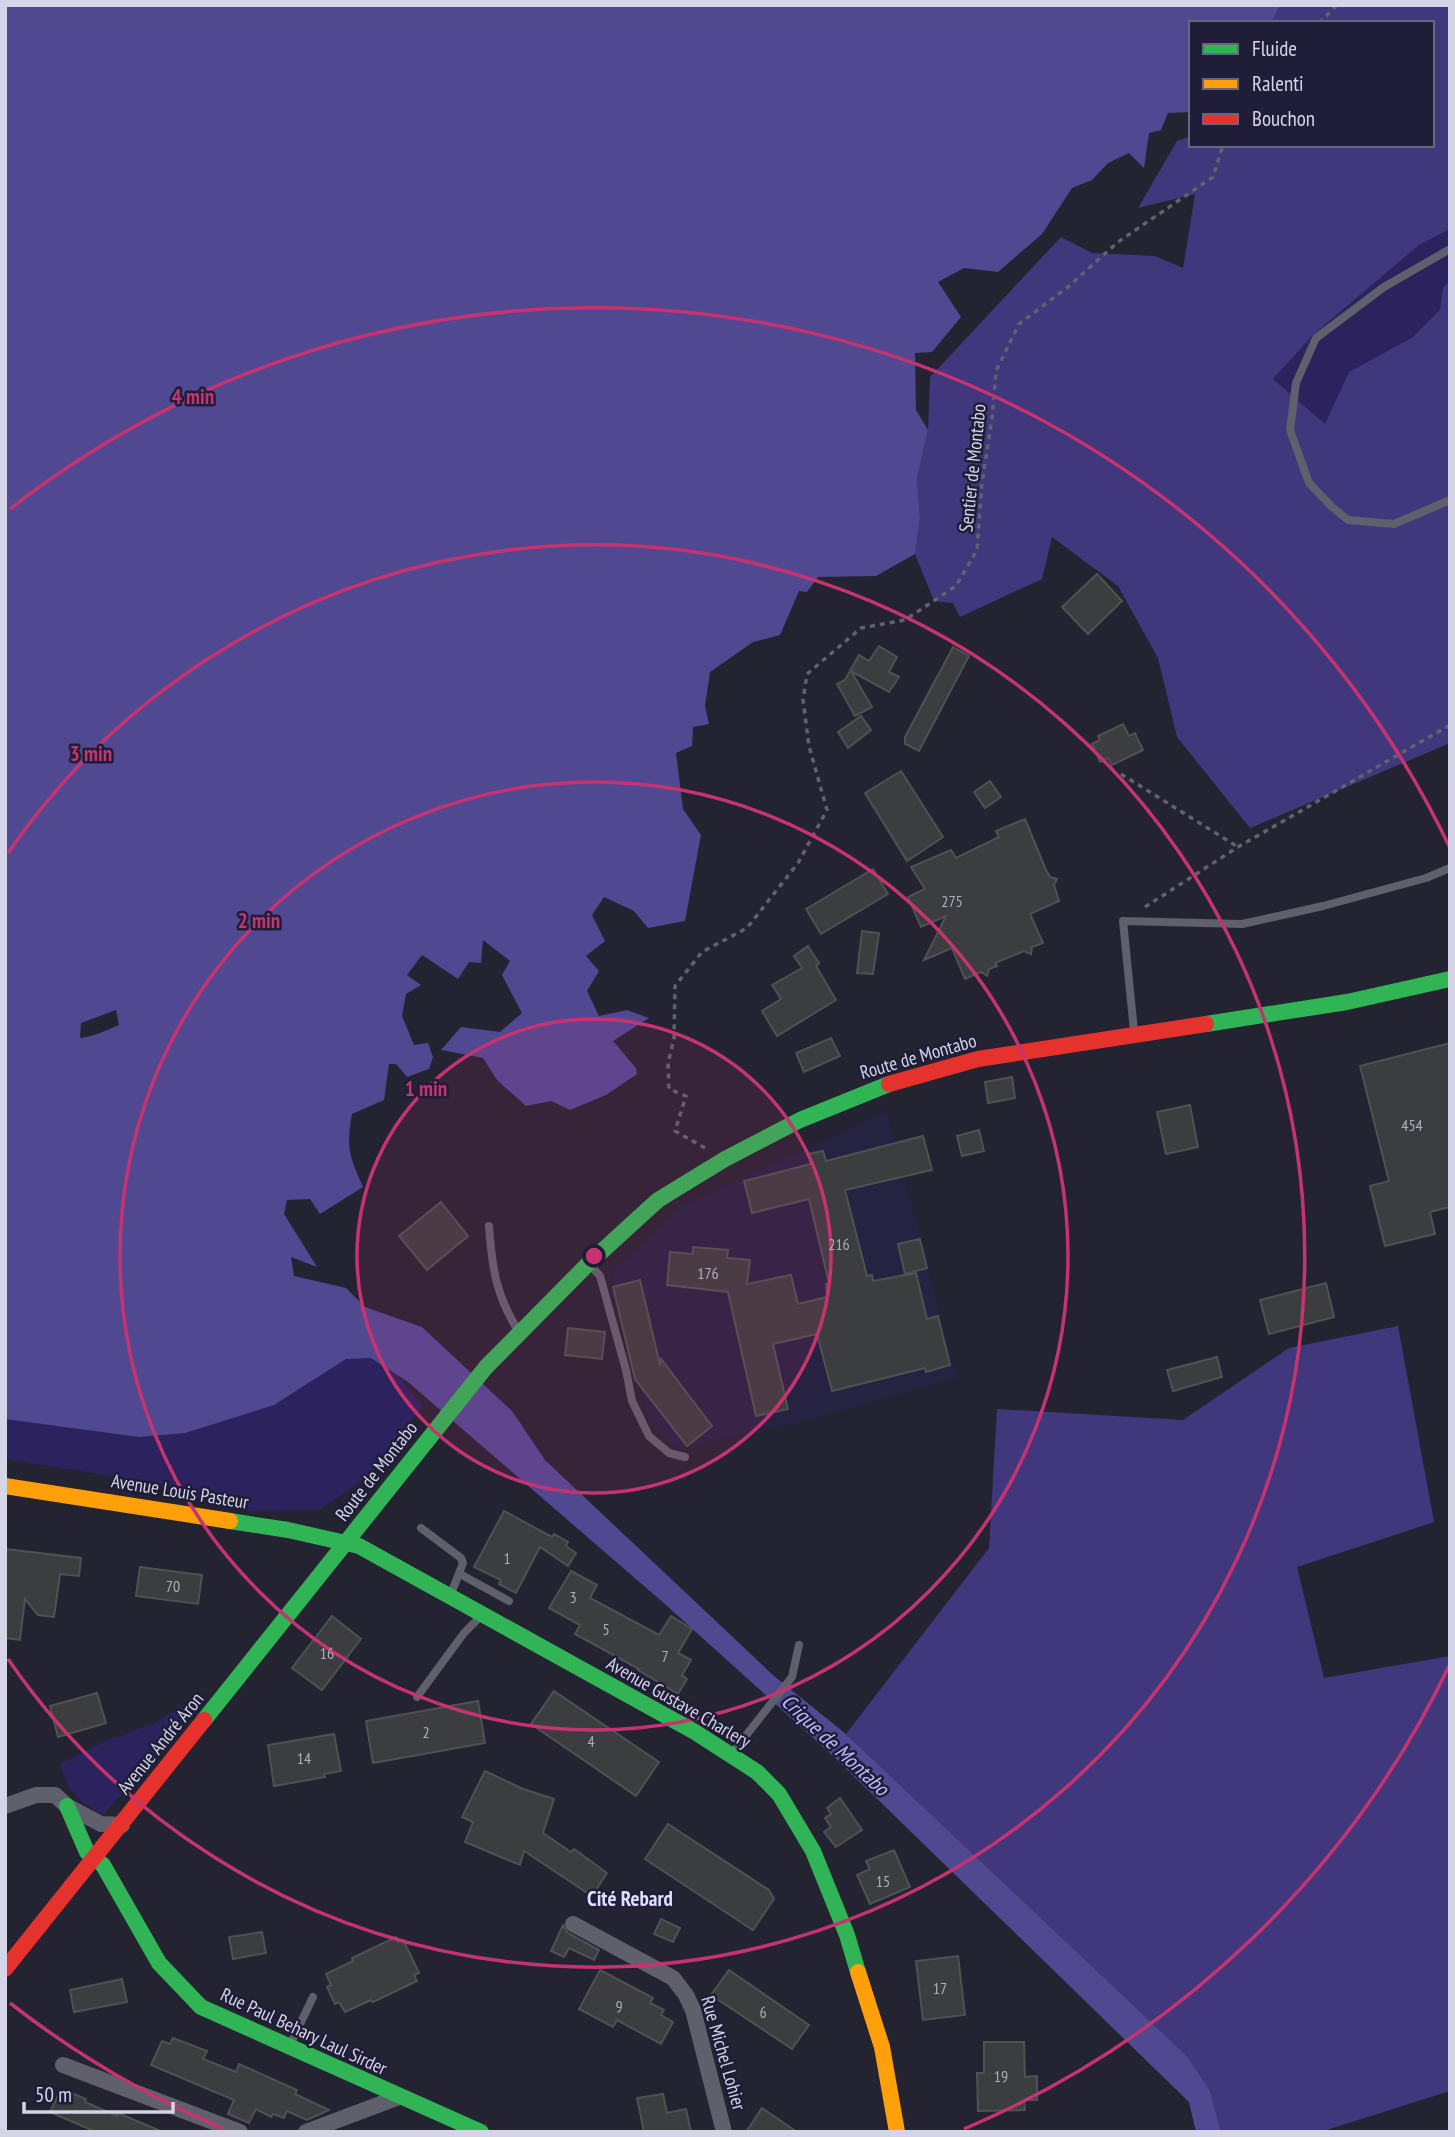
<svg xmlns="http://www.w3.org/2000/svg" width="1455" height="2137" font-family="'PT Sans Narrow',sans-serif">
<rect width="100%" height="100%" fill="#242332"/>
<polygon fill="#262342" points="887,1111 957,1378 802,1422 676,1448 662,1437 649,1420 612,1271 683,1206"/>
<g fill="#2c225d">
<polygon points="1450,229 1450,281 1443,288 1440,310 1413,337 1349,372 1325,425 1273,379 1314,334 1419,245"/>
<polygon points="238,1282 383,1358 423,1406 369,1476 319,1510 244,1511 154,1483 5,1459 5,1366"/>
<path d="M190 1701 198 1708 103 1815C77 1800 69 1793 60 1764L103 1742 153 1724Z"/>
</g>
<g fill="#41377c">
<polygon points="1280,5 1450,5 1450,229 1419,245 1314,334 1273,379 1325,424 1349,372 1413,337 1440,310 1443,288 1450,281 1450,743 1250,828 1177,737 1158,658 1118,586 1052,537 1042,579 960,617 953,603 934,601 915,554 920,518 917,479 928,430 930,377 1061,237 1092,253 1155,256 1183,268 1195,194 1138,208 1177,141 1191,136 1191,145 1432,145 1432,23 1271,23"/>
<polygon points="1398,1326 1434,1522 1297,1567 1324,1678 1450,1656 1450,2091 1320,2132 1221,2132 1210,2091 1188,2057 846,1734 989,1548 997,1409 1183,1420 1289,1348"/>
</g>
<path fill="#514892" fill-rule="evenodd" d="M5 5H1280L1271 23H1191V112L1168 113 1161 130 1149 133 1144 168 1129 153 1108 163 1092 180 1072 188 1042 234 998 272 964 268 938 282 961 317 932 352 915 353 916 410 928 430 917 479 920 518 915 554 876 576 818 577 807 592 799 591 780 635 753 642 710 672 705 706 709 724 693 727 692 746 676 753 683 809 701 835 685 921 648 928 634 911 604 897 592 915 605 941 586 956 599 971 587 991 599 1016 627 1010 649 1018 613 1041 636 1068 637 1074 606 1095 570 1110 551 1101 526 1106 497 1080 483 1058 441 1050 461 1027 500 1032 522 1013 502 975 510 961 483 940 481 963 469 962 458 979 422 955 407 975 421 985 406 994 402 1016 414 1045 428 1043 433 1057 429 1069 407 1077 396 1064H389L384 1100 352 1114C346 1149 349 1154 363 1187L320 1214 310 1199 287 1200 284 1214 317 1267 291 1257 294 1276 346 1288 365 1307 422 1327 512 1411 545 1460 774 1676 846 1734 1188 2057 1210 2091 1221 2132H1196L1189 2102 833 1756 666 1605 408 1382 371 1358 346 1359 274 1405 185 1433 139 1437 5 1419ZM116 1010 119 1025C107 1030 93 1037 80 1038L81 1023Z"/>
<g fill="#3b3d3f" stroke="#4f5152" stroke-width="2">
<polygon points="1097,574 1122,601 1088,634 1062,607"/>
<polygon points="879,646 897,657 889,672 899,677 889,692 851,671 872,707 855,716 837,684 845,680 859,655 869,661"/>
<polygon points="953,647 969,656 919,751 905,744 905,737"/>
<polygon points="861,716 871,730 848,748 838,732"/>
<polygon points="1123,724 1129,736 1135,733 1143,750 1112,765 1108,758 1100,762 1092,744 1100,740 1098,736"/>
<polygon points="901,771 943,837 907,861 865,793"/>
<polygon points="990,781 1001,797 985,808 974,792"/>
<polygon points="1025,819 1046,870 1050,877 1057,879 1054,885 1059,901 1030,914 1043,943 1032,947 1031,954 1024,951 995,963 997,966 989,969 987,976 981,972 965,979 952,948 924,960 946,916 921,927 908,897 925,889 911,867 951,850 956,858 999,837 996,831"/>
<polygon points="873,869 888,894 821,934 806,909"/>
<polygon points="862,931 879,933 873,974 857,973"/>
<polygon points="808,946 819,963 816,966 836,1000 777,1036 762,1011 781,999 772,985 802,968 794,956"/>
<polygon points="831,1038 840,1056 804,1072 796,1053"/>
<polygon points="1450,1043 1450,1207 1430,1212 1435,1234 1385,1246 1370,1186 1389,1181 1360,1066"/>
<polygon points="1012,1077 1015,1098 988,1103 985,1082"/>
<polygon points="1190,1105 1198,1147 1166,1154 1157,1112"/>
<polygon points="979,1130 984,1151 962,1156 957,1136"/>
<polygon points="923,1136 932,1170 845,1190 867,1276 872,1275 873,1281 916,1273 927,1319 938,1316 950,1365 926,1372 925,1368 832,1391 817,1334 773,1344 788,1409 756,1416 728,1292 667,1285 670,1252 693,1254 693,1247 728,1250 727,1258 750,1260 747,1284 791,1275 798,1304 827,1297 826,1284 829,1283 809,1199 752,1213 744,1181 811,1164 808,1154 823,1151 826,1161"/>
<polygon points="441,1202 468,1236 427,1270 399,1236"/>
<polygon points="920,1239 927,1268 905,1274 898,1244"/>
<polygon points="640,1280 660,1365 661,1359 712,1426 687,1446 635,1379 613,1287"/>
<polygon points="1326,1283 1334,1317 1269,1334 1260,1300"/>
<polygon points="568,1328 605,1332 602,1359 565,1355"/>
<polygon points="1217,1357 1222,1377 1173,1391 1167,1370"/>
<polygon points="504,1511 552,1537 554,1534 568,1542 566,1546 576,1553 568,1566 540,1547 516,1593 499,1584 501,1580 474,1567"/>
<polygon points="5,1549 81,1558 79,1576 60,1574 54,1617 38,1615 25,1599 20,1640 5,1638"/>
<polygon points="140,1567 202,1575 198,1604 136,1596"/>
<polygon points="571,1571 597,1585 590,1598 659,1635 671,1616 692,1629 678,1653 691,1660 682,1675 687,1679 678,1694 638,1670 639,1669 575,1634 580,1625 549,1608"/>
<polygon points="332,1616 361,1639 322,1690 292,1668"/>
<polygon points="554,1691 659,1762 636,1796 531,1724"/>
<polygon points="97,1693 106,1723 58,1737 50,1706"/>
<polygon points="478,1701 485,1743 373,1763 366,1721"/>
<polygon points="334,1734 341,1771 324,1774 325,1777 274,1786 268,1745"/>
<polygon points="485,1771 523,1789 554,1799 543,1833 571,1852 574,1849 607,1873 592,1896 524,1851 520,1865 465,1842 473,1822 462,1817"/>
<polygon points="840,1798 862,1830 836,1847 824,1832 831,1827 825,1818 831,1814 827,1808"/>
<polygon points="668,1824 769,1890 774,1899 753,1930 645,1859"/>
<polygon points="894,1850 910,1887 870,1904 857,1875 870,1869 866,1861"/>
<polygon points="661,1919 680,1928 673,1942 654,1934"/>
<polygon points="563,1925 568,1933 599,1950 594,1960 569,1948 564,1957 551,1951"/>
<polygon points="262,1932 266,1953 233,1959 229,1937"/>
<polygon points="396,1937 398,1942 403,1940 410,1954 419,1973 414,1975 417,1981 373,2002 371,2000 345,2012 339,2002 335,2004 327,1987 331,1985 326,1974 353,1961 352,1958"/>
<polygon points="958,1956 965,2015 923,2020 916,1961"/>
<polygon points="600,1970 653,1998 650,2003 664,2010 661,2015 673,2022 661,2044 617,2020 613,2027 579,2009"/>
<polygon points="729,1970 809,2025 792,2049 711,1995"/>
<polygon points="122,1979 127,2002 74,2012 70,1990"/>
<polygon points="173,2038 207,2051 203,2059 236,2072 239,2064 297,2090 295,2094 329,2110 307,2120 287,2111 284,2118 273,2114 271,2117 256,2109 249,2123 228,2114 234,2100 151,2065 162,2041 170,2044"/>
<polygon points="984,2042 1024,2042 1025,2077 1037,2076 1037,2100 1024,2100 1025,2110 978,2111 977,2073 984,2073"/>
<polygon points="60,2091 67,2095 69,2092 86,2099 85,2102 117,2116 118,2113 163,2132 96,2132 50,2112"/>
<polygon points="663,2094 667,2113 686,2109 691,2132 644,2132 637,2098"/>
<polygon points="762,2108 797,2132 746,2132"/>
</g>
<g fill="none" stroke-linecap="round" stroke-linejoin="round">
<g stroke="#62626d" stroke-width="3.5" stroke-dasharray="5 5" stroke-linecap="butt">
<polyline points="1319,23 1337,5"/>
<polyline points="1121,774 1238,847"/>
<polyline points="1145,907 1238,847 1450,725"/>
<polyline points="705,1148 675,1131 686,1096 669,1089 668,1063 674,1039 675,986 702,952 747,928 798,863 827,810 809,746 803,700 807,674 861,628 905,620 956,586 977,550 982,483 992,418 996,371 1019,324 1069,286 1118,242 1213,177 1223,145"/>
</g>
<g stroke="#605f6c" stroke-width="8">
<polyline points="1450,249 1384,287 1316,338 1296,383 1290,430 1309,483 1332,507 1348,520 1394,524 1450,500"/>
<polyline points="1134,1031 1123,921 1242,924 1323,906 1426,878 1450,868"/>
<path d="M489 1226C492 1268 496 1296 519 1332"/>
<polyline points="591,1266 600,1276 626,1370 632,1401 649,1436 669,1453 685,1457"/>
<polyline points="421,1528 461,1558 463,1563 451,1594"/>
<polyline points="460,1574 509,1601"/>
<polyline points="417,1697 464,1633 480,1617"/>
<polyline points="733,1752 792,1677 799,1645"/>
<polyline points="290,2045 313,1997"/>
</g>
<g stroke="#605f6c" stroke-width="16">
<polyline points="5,1806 36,1795 55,1795 67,1806 101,1824 122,1825"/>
<polyline points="573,1924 673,1978 686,1995 693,2010 724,2132"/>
<polyline points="63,2065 240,2132"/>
<polyline points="306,2132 399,2097"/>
</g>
<g stroke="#30b455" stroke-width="16">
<polyline points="1206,1024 1347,1002 1450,979"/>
<polyline points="230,1521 288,1530 359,1546 695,1732 757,1772 779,1794 813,1851 847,1935 858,1972"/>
<polyline points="204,1720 486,1367 589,1263 658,1200 725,1159 800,1120 889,1084"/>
<polyline points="67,1806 87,1852 103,1865 159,1963 201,2007 481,2132"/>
</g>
<g stroke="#ff9f0a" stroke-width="16">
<polyline points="5,1486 230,1521"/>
<polyline points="858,1972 882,2047 897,2132"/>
</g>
<g stroke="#e5322d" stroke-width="16">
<polyline points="889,1084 978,1059 1206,1024"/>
<polyline points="5,1969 204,1720"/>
</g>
</g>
<circle cx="594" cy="1256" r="237" fill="#c53470" fill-opacity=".12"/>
<g fill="none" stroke="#c53470" stroke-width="3.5">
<circle cx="594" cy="1256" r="237"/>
<circle cx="594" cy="1256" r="474"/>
<path d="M8 853A711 711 0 1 1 8 1659"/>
<path d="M1450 1664A948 948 0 0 1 964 2129M224 2129A948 948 0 0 1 10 2003M10 509A948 948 0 0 1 1450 848"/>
</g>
<g text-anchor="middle" stroke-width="5" stroke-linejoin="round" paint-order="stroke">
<g font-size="16" fill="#aeafbd">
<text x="952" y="907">275</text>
<text x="1412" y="1131">454</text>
<text x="839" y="1250">216</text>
<text x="708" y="1279">176</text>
<text x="507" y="1564">1</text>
<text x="173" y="1592">70</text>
<text x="573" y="1603">3</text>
<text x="606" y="1635">5</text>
<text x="327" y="1659">16</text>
<text x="665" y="1662">7</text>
<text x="426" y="1738">2</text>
<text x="591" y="1747">4</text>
<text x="304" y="1764">14</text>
<text x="883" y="1887">15</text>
<text x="940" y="1994">17</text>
<text x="619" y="2012">9</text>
<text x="763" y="2018">6</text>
<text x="1001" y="2082">19</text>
</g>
<g font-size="19" fill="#d5d5e7" stroke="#1f1d38">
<text transform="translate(972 468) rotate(-84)" y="7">Sentier de Montabo</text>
<text transform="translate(918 1056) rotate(-16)" y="7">Route de Montabo</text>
<text transform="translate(376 1471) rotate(-52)" y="7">Route de Montabo</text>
<text transform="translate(180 1491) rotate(9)" y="7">Avenue Louis Pasteur</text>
<text transform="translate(679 1702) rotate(30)" y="7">Avenue Gustave Charlery</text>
<text transform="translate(160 1743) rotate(-51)" y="7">Avenue André Aron</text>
<text transform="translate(304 2031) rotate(25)" y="7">Rue Paul Behary Laul Sirder</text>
<text transform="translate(724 2053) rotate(74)" y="7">Rue Michel Lohier</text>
</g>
<g font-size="21" font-style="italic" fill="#bcbafc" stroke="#1f1d38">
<text transform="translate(835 1745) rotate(43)" y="7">Crique de Montabo</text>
</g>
<g font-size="21" font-weight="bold" fill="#dfdffc" stroke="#1f1d38">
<text x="630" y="1906">Cité Rebard</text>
</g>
</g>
<circle cx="594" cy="1256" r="10" fill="#c53470" stroke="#1f1d38" stroke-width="3.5"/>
<g font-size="21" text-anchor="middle" font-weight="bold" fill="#c53470" stroke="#1f1d38" stroke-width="5" stroke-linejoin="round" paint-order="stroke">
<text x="193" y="404">4 min</text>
<text x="91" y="761">3 min</text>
<text x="259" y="928">2 min</text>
<text x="426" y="1096">1 min</text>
</g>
<rect width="1455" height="2137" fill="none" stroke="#d5d5e7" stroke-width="14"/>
<rect x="1189" y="21" width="245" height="126" fill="#1f1d38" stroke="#68677e" stroke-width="2"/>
<rect x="1203" y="44" width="35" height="10" fill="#30b455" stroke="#68677e" stroke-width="2"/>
<text x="1252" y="56" font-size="21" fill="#d5d5e7">Fluide</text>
<rect x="1203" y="79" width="35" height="10" fill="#ff9f0a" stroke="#68677e" stroke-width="2"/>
<text x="1252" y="91" font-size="21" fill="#d5d5e7">Ralenti</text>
<rect x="1203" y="114" width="35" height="10" fill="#e5322d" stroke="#68677e" stroke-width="2"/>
<text x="1252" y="126" font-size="21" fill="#d5d5e7">Bouchon</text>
<path d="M24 2102v10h149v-10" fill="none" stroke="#d5d5e7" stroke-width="3.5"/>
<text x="35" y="2102" font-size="21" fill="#d5d5e7" stroke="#1f1d38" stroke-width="5" paint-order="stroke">50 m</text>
</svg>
